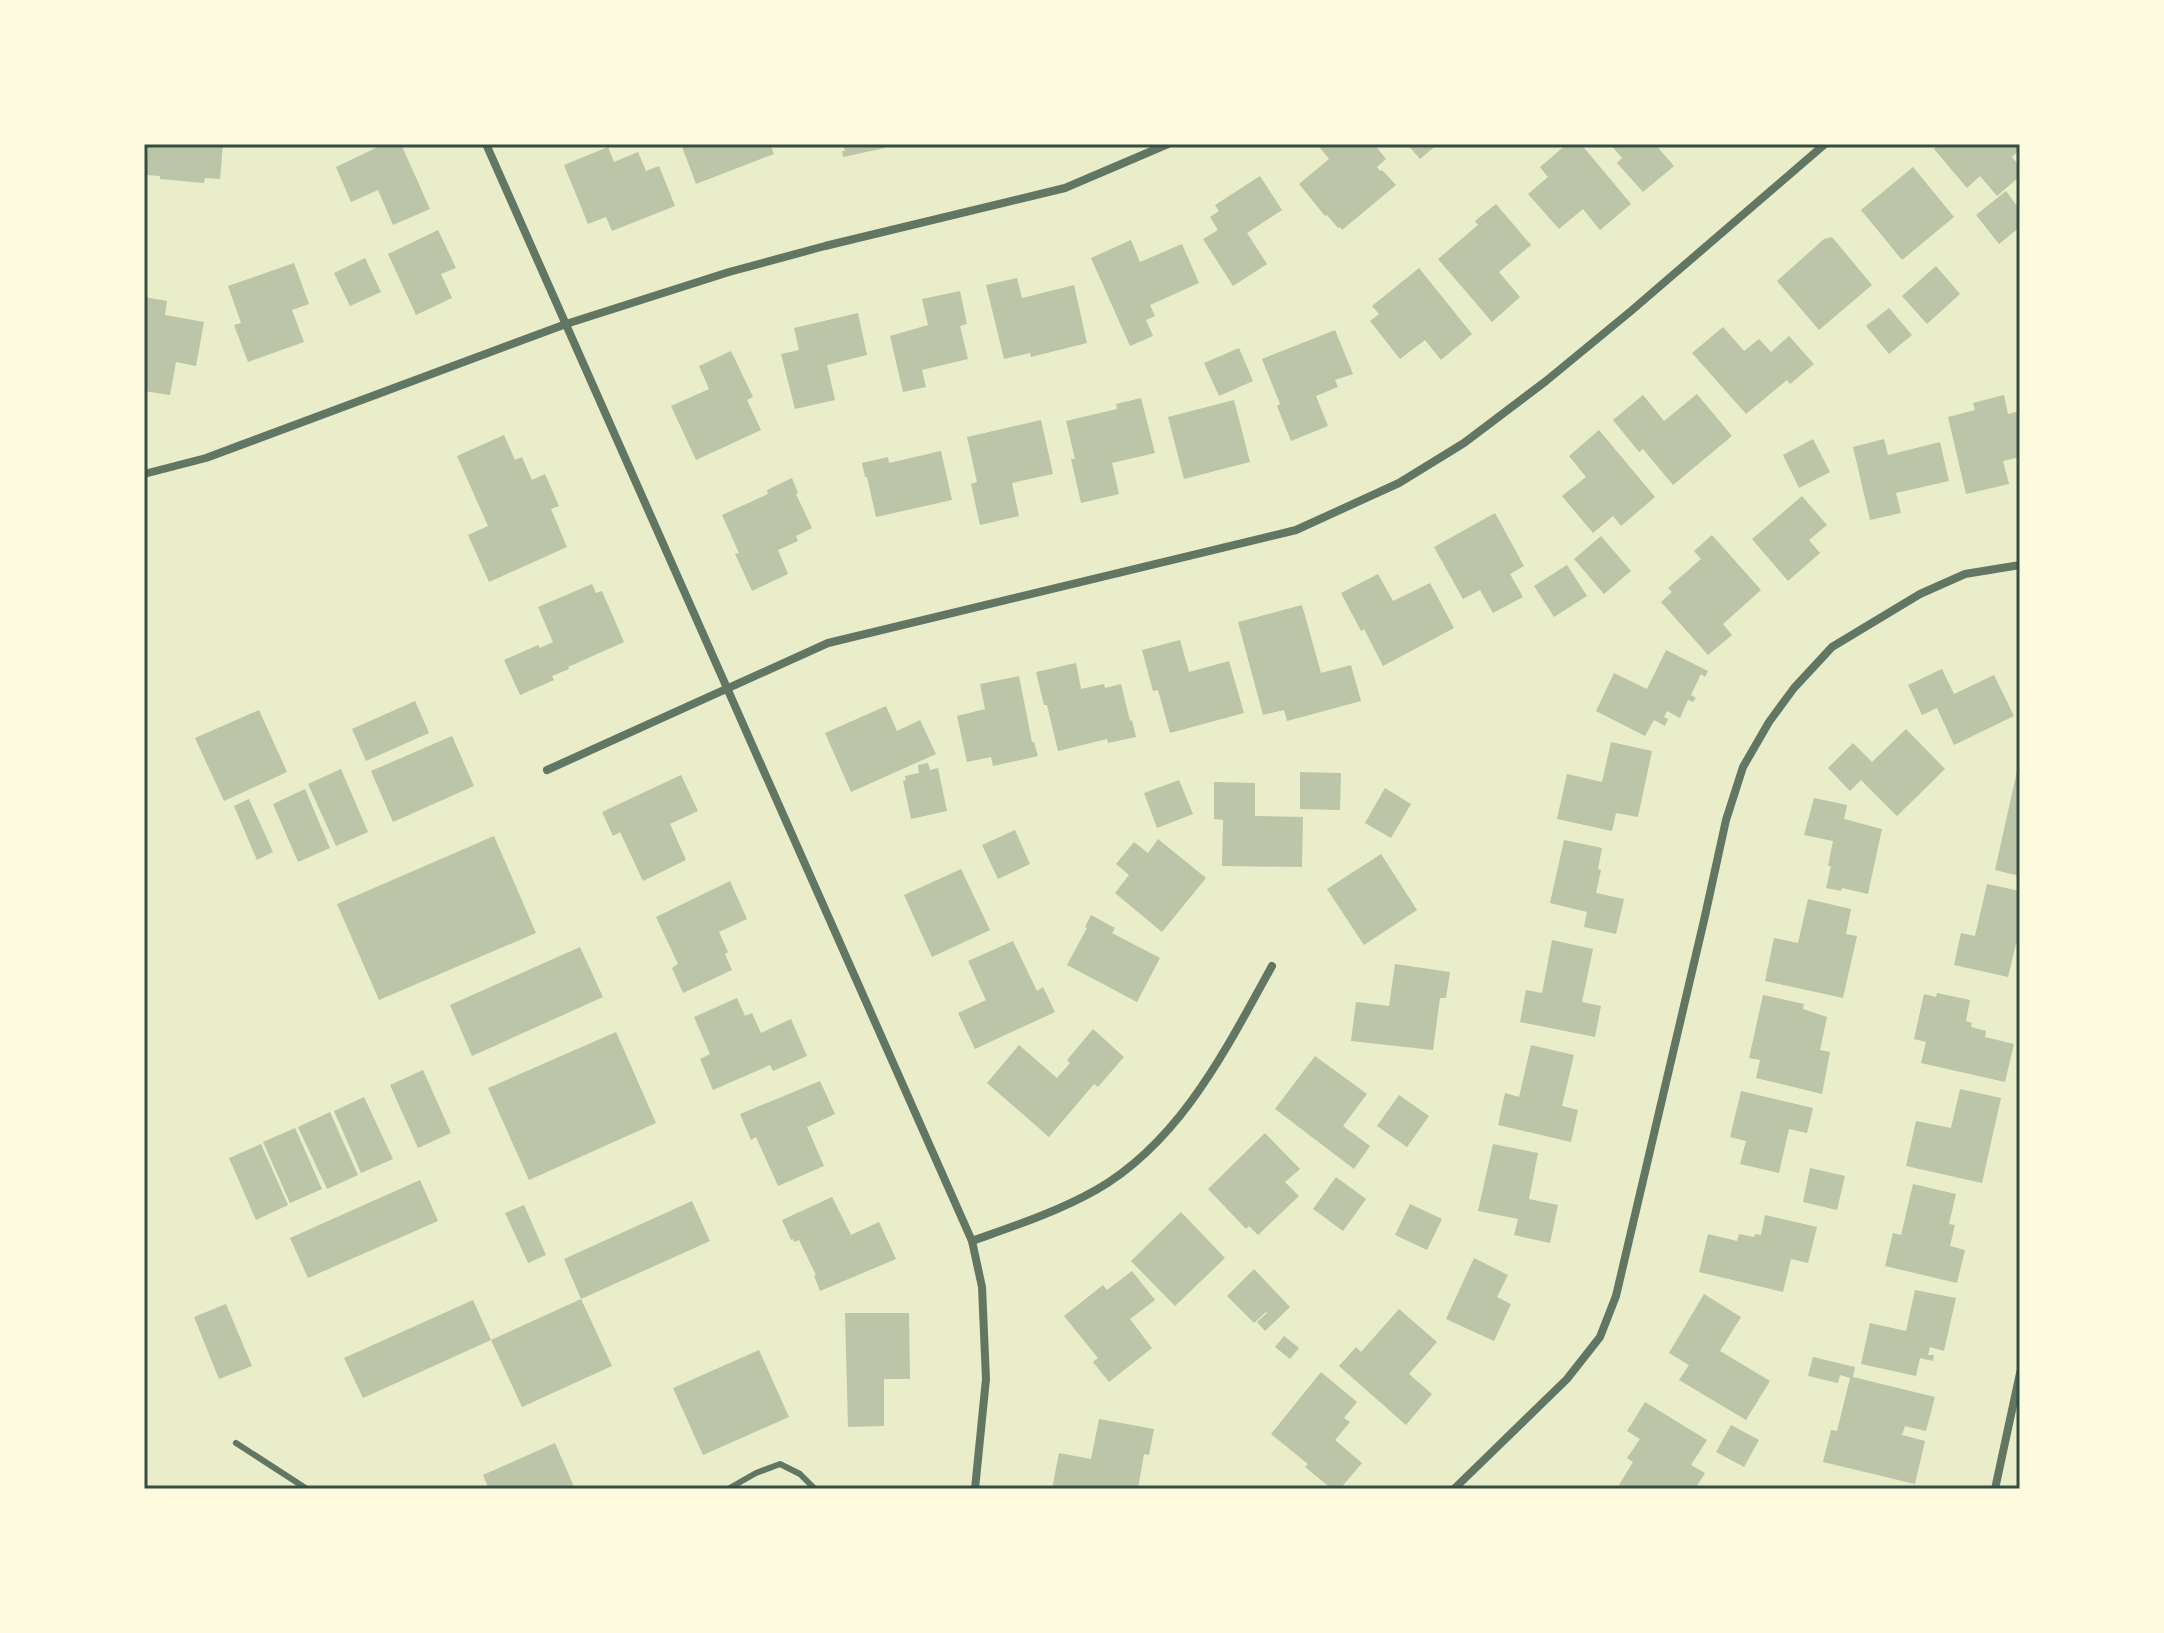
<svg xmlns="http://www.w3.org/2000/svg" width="2164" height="1633" font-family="Georgia,serif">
<rect width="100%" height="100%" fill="#e9edc9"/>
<g fill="#bcc5a7">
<polygon points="148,144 223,144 220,179 205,178 204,183 160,179 160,176 146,175"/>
<polygon points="384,144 401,144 430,209 393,225 378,190 351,202 336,167"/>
<polygon points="681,144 770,144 774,154 696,184"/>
<polygon points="843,144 884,144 885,148 843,157 842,151 845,151"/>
<polygon points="1317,144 1374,144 1386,159 1377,167 1380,171 1382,170 1396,185 1342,230 1340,227 1338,228 1327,215 1325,216 1299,184 1329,159"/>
<polygon points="1407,144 1438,144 1420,159"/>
<polygon points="1567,144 1581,144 1631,204 1600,230 1583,209 1559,229 1528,194 1548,177 1540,167"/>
<polygon points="1610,144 1655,144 1674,166 1643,192 1617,163 1622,158"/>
<polygon points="1939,144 2020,144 2020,150 2012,157 2020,167 2020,176 1997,196 1980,176 1967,188 1934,149"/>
<polygon points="608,147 614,162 638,152 646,171 659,166 675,206 612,231 606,217 588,224 564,165"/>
<polygon points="1913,167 1954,217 1902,260 1861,210"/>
<polygon points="1260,176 1282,210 1247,233 1267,264 1233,286 1203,239 1218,230 1210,217 1219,211 1215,205"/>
<polygon points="2006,191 2020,210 2020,227 1999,244 1976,215"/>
<polygon points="1496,204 1531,245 1499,272 1520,297 1492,322 1438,259 1478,225 1475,221"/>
<polygon points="438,230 456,268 441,274 452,298 416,315 388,254"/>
<polygon points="1832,237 1872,285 1819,330 1777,281 1824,239"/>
<polygon points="1131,240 1140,262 1182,244 1199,283 1150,305 1155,316 1146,320 1153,336 1130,346 1091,258"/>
<polygon points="365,258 381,292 350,306 334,273"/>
<polygon points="294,263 309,304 292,310 304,342 248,362 234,325 241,323 228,286"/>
<polygon points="1936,266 1960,294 1927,324 1902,296"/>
<polygon points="1419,268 1472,334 1441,360 1425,340 1400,359 1370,321 1379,314 1372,306"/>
<polygon points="1017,278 1022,298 1074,285 1087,343 1031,357 1030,353 1004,359 986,285"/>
<polygon points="960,291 967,324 960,326 968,359 922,370 926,387 903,392 890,336 928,325 922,299"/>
<polygon points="144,297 167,301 165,315 204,322 196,366 176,362 170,395 144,391"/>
<polygon points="1889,308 1912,335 1889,354 1866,326"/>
<polygon points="858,313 867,355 827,365 835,400 795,409 781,354 799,350 794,328"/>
<polygon points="1723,327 1744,351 1759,339 1771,352 1789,336 1814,364 1790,384 1787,380 1746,414 1692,353"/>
<polygon points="1335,330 1353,374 1335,380 1338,387 1316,396 1328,426 1291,441 1277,406 1280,404 1262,359"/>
<polygon points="1239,348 1253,381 1219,396 1204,363"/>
<polygon points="731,351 753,397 747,400 761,430 696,460 671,406 709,389 699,366"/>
<polygon points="1697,394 1732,436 1673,485 1643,449 1639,452 1613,420 1643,395 1664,421"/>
<polygon points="2004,395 2008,414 2020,411 2020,457 2003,461 2009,484 1966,494 1948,417 1975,410 1973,403"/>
<polygon points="1141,398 1155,453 1112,463 1119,494 1081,503 1071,459 1075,459 1066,421 1117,409 1116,404"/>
<polygon points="1234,400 1250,462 1184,479 1168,417"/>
<polygon points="1041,420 1053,474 1012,483 1019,516 980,525 971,484 977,482 967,437"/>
<polygon points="1599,430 1655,497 1621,526 1613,516 1593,533 1562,496 1586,477 1569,456"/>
<polygon points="504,435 515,460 522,457 532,480 545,474 559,506 551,509 567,547 489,582 468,535 488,526 457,456"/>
<polygon points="1813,439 1830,472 1799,488 1783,455"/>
<polygon points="1884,439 1888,455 1940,442 1949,481 1896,493 1901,513 1870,520 1853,447"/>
<polygon points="941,451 952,500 876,517 867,477 865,477 862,463 888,457 889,463"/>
<polygon points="792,478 798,493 796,494 812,528 796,536 798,541 778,550 788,574 752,591 735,554 739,553 722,515 768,494 767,490"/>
<polygon points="1802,496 1827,525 1809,540 1820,553 1788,581 1752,539"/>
<polygon points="1495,513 1524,566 1510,574 1523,597 1493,613 1480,590 1463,599 1434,547"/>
<polygon points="1712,535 1761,590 1723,624 1732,635 1708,655 1661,602 1672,592 1668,588 1701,559 1694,551"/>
<polygon points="1601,536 1631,571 1604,594 1574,559"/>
<polygon points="1567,565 1587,596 1554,617 1534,586"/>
<polygon points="1378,574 1393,601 1430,583 1454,628 1383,666 1364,629 1361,631 1341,593"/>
<polygon points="592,584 596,593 602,591 624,642 568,667 569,669 552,676 554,680 520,695 504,660 538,645 540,648 553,642 538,607"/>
<polygon points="1302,605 1321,673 1351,665 1361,701 1287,721 1284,710 1263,715 1238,622"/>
<polygon points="1180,640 1189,672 1229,661 1244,713 1170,733 1158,690 1153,691 1142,650"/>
<polygon points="1666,650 1708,671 1705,677 1701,674 1691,695 1696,698 1693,702 1688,700 1680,718 1667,711 1664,717 1668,719 1665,726 1654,720 1645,736 1596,711 1614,673 1647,689"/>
<polygon points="1076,663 1081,689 1104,684 1105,688 1121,684 1130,721 1132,720 1136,737 1108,743 1107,739 1058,751 1047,705 1044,705 1036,672"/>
<polygon points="1942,669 1954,694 1994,675 2014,716 1954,745 1937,708 1922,715 1908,685"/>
<polygon points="1019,676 1032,742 1034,742 1038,756 993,766 991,757 967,762 957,716 985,709 980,684"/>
<polygon points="415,701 429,733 366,761 352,729"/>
<polygon points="886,706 897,731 920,720 936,754 851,792 825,733"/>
<polygon points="259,710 287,772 224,801 195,738"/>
<polygon points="1906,729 1945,769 1897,816 1861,780 1850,791 1828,768 1853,743 1872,762"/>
<polygon points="452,736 474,786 393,822 371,771"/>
<polygon points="1611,742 1652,751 1638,817 1616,813 1612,831 1557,819 1567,774 1602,782"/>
<polygon points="928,763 930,770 938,768 947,811 911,819 903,781 906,780 905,776 919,773 918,765"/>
<polygon points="341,769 368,832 336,846 308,784"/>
<polygon points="2017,771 2020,772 2020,876 1995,870"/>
<polygon points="1300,772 1341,773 1340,810 1300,809"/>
<polygon points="681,775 698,811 670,824 686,860 643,881 620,832 613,836 602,812"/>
<polygon points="1179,780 1193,814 1157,828 1144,793"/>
<polygon points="1214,782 1255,783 1255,816 1303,817 1302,867 1222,866 1223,820 1214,819"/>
<polygon points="1385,788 1411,804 1391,838 1365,823"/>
<polygon points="305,789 330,848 298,862 273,804"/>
<polygon points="1814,798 1847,805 1844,819 1882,829 1868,894 1842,888 1841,891 1826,888 1831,866 1828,866 1833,841 1804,835"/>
<polygon points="249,799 273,852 257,860 234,806"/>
<polygon points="1015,830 1030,864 998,879 982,845"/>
<polygon points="494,836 536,933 379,1000 337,904"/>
<polygon points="1158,839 1206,878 1162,932 1115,893 1129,875 1116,864 1134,842 1148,853"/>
<polygon points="1564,840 1602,848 1598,869 1601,870 1596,893 1624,899 1616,934 1584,927 1587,912 1550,903"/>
<polygon points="1381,854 1417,910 1364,945 1327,889"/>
<polygon points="961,869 990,930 932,957 904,895"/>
<polygon points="730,881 747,919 719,932 728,952 725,954 732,970 683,993 672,968 678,964 656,917"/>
<polygon points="1987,884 2020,891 2020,937 2018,944 2016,944 2008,977 1954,965 1961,933 1975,936"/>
<polygon points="1808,899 1851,909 1846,934 1857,936 1843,998 1765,981 1774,938 1798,943"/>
<polygon points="1091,915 1115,928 1112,933 1160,958 1137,1002 1067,965 1087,928 1085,927"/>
<polygon points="1552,940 1593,949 1582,1002 1601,1006 1595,1037 1520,1022 1526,990 1542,993"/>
<polygon points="1013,941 1037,991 1043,987 1055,1012 975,1049 958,1013 986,1000 968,961"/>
<polygon points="580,947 603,997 472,1056 450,1005"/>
<polygon points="1395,964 1450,972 1446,998 1440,998 1433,1050 1351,1041 1356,1002 1389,1006"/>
<polygon points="1937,993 1970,1000 1966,1021 1972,1023 1971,1027 1986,1031 1985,1037 2014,1044 2005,1082 1921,1063 1926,1042 1914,1039 1924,994 1936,997"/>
<polygon points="1763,995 1804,1004 1803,1009 1827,1017 1820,1050 1830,1052 1822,1094 1756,1078 1760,1060 1749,1058"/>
<polygon points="737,998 745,1016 752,1013 761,1033 791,1019 807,1056 773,1071 770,1065 713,1090 700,1059 710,1054 694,1017"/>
<polygon points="1093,1029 1124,1057 1098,1087 1094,1084 1049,1137 987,1083 1019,1045 1057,1078 1070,1063 1067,1060"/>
<polygon points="616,1032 656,1123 529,1180 488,1088"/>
<polygon points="1531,1045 1574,1055 1562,1106 1578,1110 1571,1142 1498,1125 1505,1093 1519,1097"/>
<polygon points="1315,1056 1367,1094 1343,1126 1370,1146 1354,1169 1275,1109"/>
<polygon points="423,1070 451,1133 418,1148 390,1085"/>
<polygon points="820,1081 835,1114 807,1127 824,1166 778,1186 756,1137 751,1140 740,1114"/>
<polygon points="1960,1089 2001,1098 1982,1183 1906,1166 1916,1121 1951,1128"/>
<polygon points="1741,1091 1813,1108 1807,1133 1789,1129 1779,1173 1740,1164 1746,1141 1730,1137"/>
<polygon points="1399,1095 1429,1116 1407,1147 1377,1126"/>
<polygon points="364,1097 393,1159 361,1173 334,1111"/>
<polygon points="330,1112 358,1175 327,1189 298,1127"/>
<polygon points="295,1128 322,1189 290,1203 263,1142"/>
<polygon points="1265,1133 1300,1169 1285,1182 1299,1196 1258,1235 1249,1226 1246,1229 1208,1189"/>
<polygon points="261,1144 288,1205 256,1220 229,1158"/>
<polygon points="1493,1144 1538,1153 1529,1199 1558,1205 1550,1243 1514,1235 1518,1219 1478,1211"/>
<polygon points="1810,1168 1845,1176 1837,1210 1803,1202"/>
<polygon points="1336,1177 1366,1199 1343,1231 1313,1209"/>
<polygon points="420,1180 438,1221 308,1278 290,1238"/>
<polygon points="1913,1184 1956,1194 1949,1224 1955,1225 1950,1246 1965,1250 1957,1283 1885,1266 1893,1233 1901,1235"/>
<polygon points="832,1197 851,1235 879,1222 896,1259 820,1291 814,1276 816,1275 799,1240 794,1242 793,1239 791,1240 782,1220"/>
<polygon points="692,1201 710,1241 581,1299 612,1366 522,1407 491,1340 581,1299 564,1259"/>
<polygon points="1410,1204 1442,1219 1427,1250 1395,1235"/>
<polygon points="524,1205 546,1255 528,1263 505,1213"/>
<polygon points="1181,1212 1225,1258 1175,1306 1131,1261"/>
<polygon points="1765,1215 1817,1227 1808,1263 1791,1259 1783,1292 1699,1272 1708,1234 1737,1241 1739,1234 1754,1237 1755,1234 1761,1235"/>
<polygon points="1474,1258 1508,1275 1497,1297 1511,1304 1494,1341 1446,1319"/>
<polygon points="1254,1269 1290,1307 1265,1331 1257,1322 1267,1313 1266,1312 1254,1323 1227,1296"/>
<polygon points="1132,1271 1155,1300 1130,1319 1152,1348 1109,1382 1093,1362 1098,1358 1064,1316 1103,1285 1107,1290"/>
<polygon points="1915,1290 1956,1298 1944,1351 1930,1347 1928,1355 1934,1355 1933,1361 1920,1358 1916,1376 1861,1364 1870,1323 1906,1331"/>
<polygon points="1704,1294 1741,1317 1720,1351 1770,1381 1746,1420 1679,1380 1689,1365 1669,1353"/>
<polygon points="473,1300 491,1340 363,1398 344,1358"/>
<polygon points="226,1304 252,1366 219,1379 194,1317"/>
<polygon points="1399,1309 1437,1342 1409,1374 1432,1394 1406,1425 1339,1366 1356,1347 1361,1352"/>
<polygon points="845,1313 909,1313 910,1379 884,1379 884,1426 848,1427"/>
<polygon points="1284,1336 1299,1348 1290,1359 1275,1347"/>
<polygon points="759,1350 789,1417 703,1455 673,1388"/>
<polygon points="1813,1357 1855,1367 1853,1377 1935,1397 1926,1431 1905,1426 1902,1435 1925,1441 1915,1484 1823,1462 1831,1430 1837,1431 1850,1378 1840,1375 1838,1383 1808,1376"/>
<polygon points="1321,1372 1357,1402 1344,1418 1350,1422 1335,1440 1362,1463 1340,1489 1332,1489 1305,1467 1308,1464 1271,1434"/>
<polygon points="1645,1402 1707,1440 1691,1465 1705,1473 1695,1489 1624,1489 1619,1485 1633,1462 1627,1458 1640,1439 1627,1431"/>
<polygon points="1099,1419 1154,1429 1149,1455 1144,1454 1138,1489 1052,1489 1059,1453 1091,1459"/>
<polygon points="1731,1425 1759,1440 1744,1467 1716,1452"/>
<polygon points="555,1443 575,1489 489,1489 483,1475"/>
</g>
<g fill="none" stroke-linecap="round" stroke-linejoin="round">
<g stroke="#617663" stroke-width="6">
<polyline points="236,1443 307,1489"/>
<polyline points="728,1489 756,1473 780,1464 800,1474 815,1489"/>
</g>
<g stroke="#617663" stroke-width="8">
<polyline points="486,144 972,1241 982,1287 986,1379 975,1489"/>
<polyline points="144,474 206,458 566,324 729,272 825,246 1065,188 1168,144"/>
<polyline points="547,770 828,643 1296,530 1399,483 1464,443 1546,381 1631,311 1825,144"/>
<path d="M972 1241C1014 1226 1057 1212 1096 1190 1181 1141 1226 1049 1272 966"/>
<polyline points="1454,1489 1567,1379 1600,1337 1616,1296 1705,916 1726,820 1743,767 1769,722 1794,688 1832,647 1920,594 1965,574 2020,565"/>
<polyline points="1995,1489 2020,1373"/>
</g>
</g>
<rect width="2164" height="1633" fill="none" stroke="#fefae0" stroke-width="292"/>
<rect x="146" y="146" width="1872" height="1341" fill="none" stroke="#344e41" stroke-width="3"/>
</svg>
